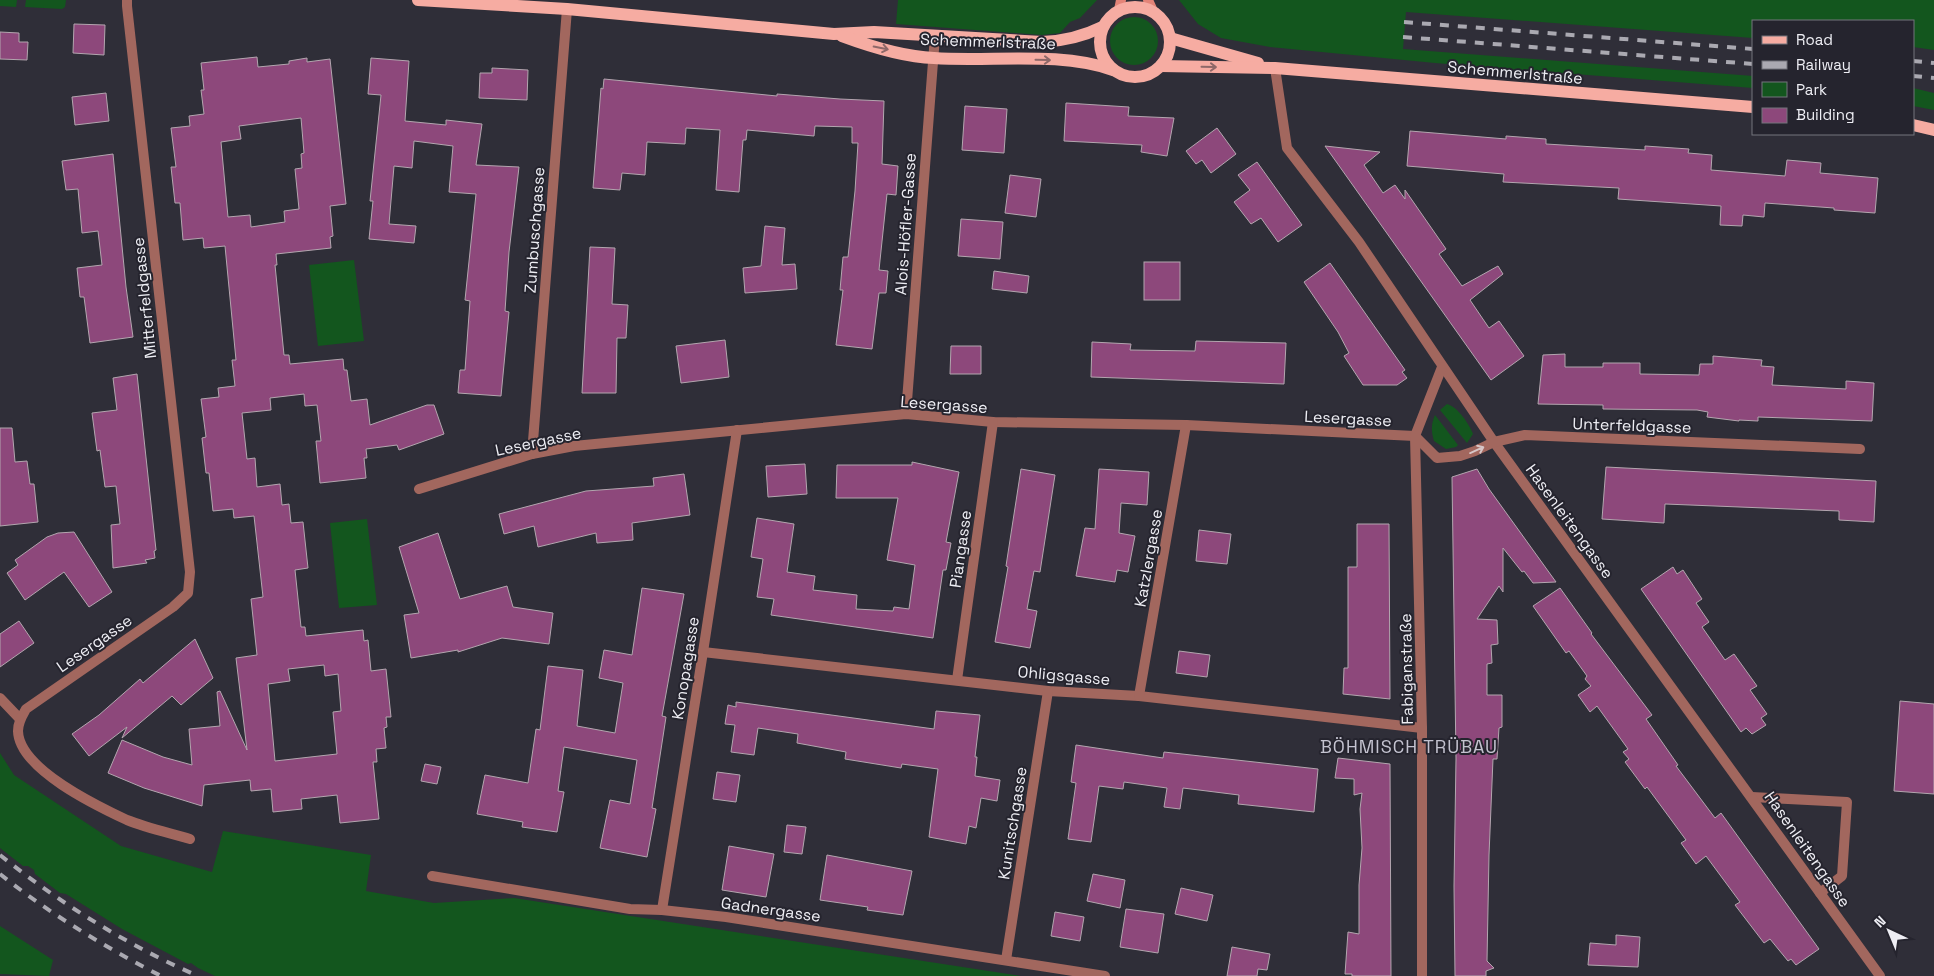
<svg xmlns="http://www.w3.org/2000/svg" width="1934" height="976" font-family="'Space Grotesk',sans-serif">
<rect width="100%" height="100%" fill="#2f2e38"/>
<g fill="#13561e">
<polygon points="0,0 17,0 16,7 0,6"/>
<polygon points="26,0 66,0 65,7 62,9 25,7"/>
<polygon points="898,0 1097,0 1080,18 1070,22 1060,33 1042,35 896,24"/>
<polygon points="1179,0 1934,0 1934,50 1913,47 1913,21 1753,21 1753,38 1406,12 1403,49 1753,76 1753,88 1435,63 1270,47 1221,38 1198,24"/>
<circle cx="1134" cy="41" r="24"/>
<polygon points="1913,88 1934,93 1934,110 1913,106"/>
<polygon points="354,260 364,341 318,346 309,265"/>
<path d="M1447 404C1458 407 1469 424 1473 434L1467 443 1440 410Z"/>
<path d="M1435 415 1458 445 1456 447 1446 449 1434 441C1431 431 1431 424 1435 415Z"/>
<polygon points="367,519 377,605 339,608 330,523"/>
<polygon points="0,753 14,775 121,846 212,872 223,831 371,855 366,891 434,903 514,898 1021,976 215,976 198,968 191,963 188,964 122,929 66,894 60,893 35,874 34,870 28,866 23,866 0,848"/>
<polygon points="0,926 53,960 49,976 0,974"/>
</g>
<g fill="#8d487b" stroke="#b3a6af" fill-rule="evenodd">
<polygon points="74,24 105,25 104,55 73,53"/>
<polygon points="0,32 19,33 19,42 28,42 27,60 0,59"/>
<path d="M257 57 258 67 289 64V61L307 58V62L330 59 346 204 330 206 333 236 330 237 331 248 276 254 277 265H275L284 355H289L290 364 343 359 344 370H347L351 401 367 399 370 425 427 405H434L444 434 399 450 397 445 366 449 367 458H364L366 478 320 483 316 441H321L317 405 305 406 304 394 270 398 271 410 242 413 247 459 255 458 257 487 280 484 282 505 289 504 291 523 303 522 308 568 295 570 301 627H305L306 636 363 630 364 641 368 640 371 671 386 669 391 717H386L387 727 384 728 386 748 376 749 377 762H373L379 819 340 823 337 795 301 799 302 809 273 812 271 789 251 791 250 780 204 785 202 806 144 788 108 773 122 740 163 757 192 765 189 729 220 726 217 692 220 691 247 750 236 658 257 655 251 599 263 597 254 516 234 518 233 509 213 511 209 473H206L202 438 206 437 201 399 219 397 218 388 235 386 232 360H236L225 246 204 248 203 238 183 240 180 203H175L171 167H176L171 128 190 126 189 116 204 114 201 90H204L201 63ZM301 118 304 153 301 154 302 168 295 169 299 209 284 211 285 222 251 227 250 215 228 217 221 142 241 139 239 126ZM324 665 325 676 338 674 341 711 333 712 337 754 275 761 268 684 290 681 288 669Z"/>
<polygon points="371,58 409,61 405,121 446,125 446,120 482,124 476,165 519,167 509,252 505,311 509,312 501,396 458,393 460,370 465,370 470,301 465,300 476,194 449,192 453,146 414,141 412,168 394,166 389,224 416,226 414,243 369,239 373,201 370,201 381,95 368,94"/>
<polygon points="492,68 528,70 527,100 479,98 480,73 492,73"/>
<polygon points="604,79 777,96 777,94 840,99 884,101 882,164 898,166 896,195 887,194 879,270 888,271 886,293 879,293 872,349 836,345 843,290 840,290 843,257 848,257 855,191 858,143 852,143 852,127 815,126 814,136 747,130 746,140 743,140 739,192 716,190 720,130 686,128 685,144 647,142 645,175 622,173 620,190 593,188 601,88 603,89"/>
<polygon points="106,93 109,121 75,125 72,97"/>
<polygon points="1066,103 1129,107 1128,116 1174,118 1167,156 1141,152 1142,145 1064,141"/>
<polygon points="965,106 1007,109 1004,153 962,150"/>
<polygon points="1217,128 1236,154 1211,173 1202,160 1196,164 1186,151"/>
<polygon points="1410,131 1506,139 1506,136 1546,139 1546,144 1645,150 1645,146 1689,149 1688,153 1712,155 1711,170 1785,176 1787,160 1821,163 1820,173 1878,178 1875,213 1834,210 1834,208 1765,203 1764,217 1743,215 1742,226 1720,225 1721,206 1618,199 1619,188 1503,182 1504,174 1407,166"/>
<polygon points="1325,146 1380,152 1364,165 1383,193 1395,185 1405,199 1405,190 1446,249 1439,254 1462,286 1498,266 1503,274 1470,300 1489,328 1499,321 1524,356 1491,380"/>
<polygon points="113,154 126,287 133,337 90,343 84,297 80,297 77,268 102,265 98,231 82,233 78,189 66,190 62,161"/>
<polygon points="1257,162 1302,225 1278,242 1261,218 1251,224 1234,202 1250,190 1238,175"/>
<polygon points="1010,175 1041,179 1036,217 1005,213"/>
<polygon points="961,219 1003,222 1000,259 958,256"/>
<polygon points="765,226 785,228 782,265 795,264 797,289 745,293 743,268 761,266"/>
<polygon points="590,247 615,248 612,304 628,305 626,338 617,338 616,393 582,393"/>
<rect x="1144" y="262" width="36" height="38"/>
<polygon points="1330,263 1405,370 1402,372 1407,378 1397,385 1363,385 1344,356 1349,353 1338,332 1304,282"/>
<polygon points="994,271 1029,276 1027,293 992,289"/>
<polygon points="725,340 729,377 681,383 676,346"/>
<polygon points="1196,341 1286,343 1284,384 1091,377 1092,342 1131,344 1130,350 1195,351"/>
<polygon points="951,346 981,346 981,374 950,374"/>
<polygon points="1565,354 1565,367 1603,367 1603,363 1640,363 1640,374 1699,375 1700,364 1713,364 1713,356 1762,360 1761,366 1774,367 1772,385 1846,389 1846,381 1874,383 1872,421 1758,417 1758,421 1739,420 1739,421 1707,417 1708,412 1697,410 1603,409 1603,405 1538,404 1543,355"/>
<polygon points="137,374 156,550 154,551 155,558 145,560 147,563 113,568 111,525 120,524 116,486 105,487 100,450 97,451 92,413 117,410 113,378"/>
<polygon points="0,428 12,428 15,462 27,461 30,484 34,484 38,522 0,526"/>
<polygon points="912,462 959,472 946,542 951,543 946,570 943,570 933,638 771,615 774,599 757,597 763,559 751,557 757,518 794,524 787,572 815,576 813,590 857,595 856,609 893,611 894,607 909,609 915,565 887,560 898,498 836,498 837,465 912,465"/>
<polygon points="805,464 807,494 768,497 766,466"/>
<polygon points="1606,467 1876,481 1874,522 1839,520 1839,511 1665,504 1664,523 1602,519"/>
<polygon points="1021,469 1055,475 1040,572 1034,571 1027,609 1037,611 1030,648 995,642 1008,567 1006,566"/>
<polygon points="1099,469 1149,472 1147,505 1121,503 1119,533 1135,536 1128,572 1117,570 1115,582 1076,576 1085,528 1095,529"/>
<polygon points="1477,469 1489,489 1556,582 1533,583 1524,571 1522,572 1503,548 1503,592 1499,586 1477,619 1497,620 1498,644 1491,645 1492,663 1487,664 1487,695 1502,695 1502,727 1499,728 1497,759 1493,759 1489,855 1487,961 1494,968 1486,971 1486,976 1455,976 1454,886 1456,759 1452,477"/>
<polygon points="684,474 690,515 632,523 633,540 597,543 596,533 538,547 534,526 504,534 499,514 586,491 654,486 653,478"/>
<polygon points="1357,524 1389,524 1390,699 1343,694 1344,668 1348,668 1348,567 1357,567"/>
<polygon points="1199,530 1231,534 1227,564 1196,561"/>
<polygon points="74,532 112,592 89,607 64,572 25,600 7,573 18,565 15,560 47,537 58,533"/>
<polygon points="438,533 460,599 507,586 513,607 553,613 549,644 502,638 458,652 458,650 411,658 404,615 419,613 399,547"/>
<polygon points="1673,567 1677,574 1683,570 1702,599 1696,603 1709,622 1702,627 1725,660 1734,654 1757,686 1750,690 1767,714 1761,718 1766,725 1752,734 1746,728 1741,732 1641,589"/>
<polygon points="642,588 684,594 662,716 666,717 652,808 656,809 647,857 600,848 610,800 630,804 637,760 564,747 558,791 564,792 557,832 522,827 523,822 477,814 485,775 528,783 536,729 540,730 548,666 583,670 577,726 615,733 623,683 599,678 604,650 632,655"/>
<polygon points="1560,588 1592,633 1591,634 1652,715 1646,719 1678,765 1676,766 1715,818 1721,813 1819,949 1796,965 1791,959 1788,961 1770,939 1764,943 1735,905 1740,902 1706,856 1696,864 1681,843 1686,840 1647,787 1645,789 1625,762 1629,759 1623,752 1628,749 1597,706 1590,712 1578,695 1591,686 1585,679 1587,676 1569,651 1566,653 1533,606"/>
<polygon points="19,621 34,643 0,667 0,634"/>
<polygon points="195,639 213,678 181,705 172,696 122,738 127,727 89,756 72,734 99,715 140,679 143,683"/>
<polygon points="1179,651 1210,655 1207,677 1176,673"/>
<polygon points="1900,701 1934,704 1934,794 1894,791"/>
<polygon points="736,702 934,729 936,711 980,715 975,757 977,757 975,776 1000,780 997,801 981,798 976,828 969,826 966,844 929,837 938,769 902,764 901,768 845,759 846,752 797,743 798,734 758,728 754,755 731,752 735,725 725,724 728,705 736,707"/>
<polygon points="1076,745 1163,758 1164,752 1318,769 1314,812 1238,804 1239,795 1183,788 1180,809 1164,807 1167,788 1124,782 1123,789 1099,786 1091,842 1068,839 1076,783 1071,782"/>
<polygon points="1338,758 1390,764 1391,976 1352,976 1352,974 1345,974 1348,932 1359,934 1359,885 1362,848 1360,809 1362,793 1354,795 1354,779 1335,778"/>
<polygon points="425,764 441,767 437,784 421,781"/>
<polygon points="717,772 740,775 736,802 713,799"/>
<polygon points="787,825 806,827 802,854 784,852"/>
<polygon points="729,846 774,854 766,897 722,890"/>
<polygon points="827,855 912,871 903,915 867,910 868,907 820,900"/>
<polygon points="1093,874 1125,880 1120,908 1087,901"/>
<polygon points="1181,888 1213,895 1207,921 1175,914"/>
<polygon points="1126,909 1164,914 1158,953 1120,947"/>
<polygon points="1055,912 1084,917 1080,941 1051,936"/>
<polygon points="1616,935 1640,937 1638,967 1588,965 1590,943 1616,945"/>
<polygon points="1232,947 1270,954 1267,970 1258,969 1257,976 1227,976"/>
</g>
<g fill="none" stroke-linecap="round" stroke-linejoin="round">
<g stroke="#a2675e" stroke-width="10">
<polyline points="0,698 20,719"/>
<polyline points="1752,797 1847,802 1842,876 1820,893"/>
</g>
<g stroke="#a2675e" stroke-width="10">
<path d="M127 0V6L190 572 188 593 173 607 26 709C22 716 18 722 18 731 19 769 97 806 127 820 147 828 170 833 190 839"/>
<polyline points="1275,68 1287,148 1359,242 1494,442 1880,976"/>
<polyline points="906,414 935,36"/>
<polyline points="1415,436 1437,458 1460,456 1475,451 1494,442 1525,435 1860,449"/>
<polyline points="532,454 567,9"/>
<polyline points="419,489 532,454 574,446 906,414 993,422 1186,425 1415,436"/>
<polyline points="703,652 1048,691 1139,696 1422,728"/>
<polyline points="957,680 993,422"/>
<polyline points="1139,696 1186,425"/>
<polyline points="432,876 630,909 662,910 726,917 1105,976"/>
<polyline points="662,910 703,652 737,430"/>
<polyline points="1006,960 1048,691"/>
<polyline points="1422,976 1422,728 1415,436 1442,367"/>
</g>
<g stroke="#e38478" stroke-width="10">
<polyline points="1148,0 1153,11"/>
<polyline points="1119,10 1121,0"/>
</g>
<g stroke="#f6aca2" stroke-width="12">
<path d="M418 0 567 9 834 34 874 32 1042 42C1064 41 1082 37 1102 27"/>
<circle cx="1135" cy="42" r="35"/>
<path d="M842 36C869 46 905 57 934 58 991 62 1059 51 1113 70"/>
<polyline points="1170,38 1258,63"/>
<polyline points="1161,66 1275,68 1753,107"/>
<polyline points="1913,125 1934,130"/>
</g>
<g stroke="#aaa9b1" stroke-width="4" stroke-dasharray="9 9" stroke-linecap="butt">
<polyline points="1404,22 1753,49"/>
<polyline points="1403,37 1753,64"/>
<polyline points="1913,61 1934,63"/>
<polyline points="1913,76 1934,78"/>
<path d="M0 855C61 904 127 945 198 976"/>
<path d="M0 874C50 914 105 947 161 976"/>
</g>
</g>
<defs><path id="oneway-shaft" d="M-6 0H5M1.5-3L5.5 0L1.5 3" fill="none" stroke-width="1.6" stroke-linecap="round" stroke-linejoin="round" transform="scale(1.25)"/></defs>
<g stroke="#8e6868">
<use href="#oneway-shaft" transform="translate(881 48) rotate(11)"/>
<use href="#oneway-shaft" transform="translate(1043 60) rotate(1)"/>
<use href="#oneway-shaft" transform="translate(1209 67) rotate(1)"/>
</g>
<use stroke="#d7c6c7" href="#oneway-shaft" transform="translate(1477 450) rotate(-24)"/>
<g text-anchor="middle" stroke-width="4" stroke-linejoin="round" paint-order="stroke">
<g font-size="16" fill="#eeeef4" stroke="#25242e">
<text transform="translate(988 41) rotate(2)" y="6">Schemmerlstraße</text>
<text transform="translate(1515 72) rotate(5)" y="6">Schemmerlstraße</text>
<text transform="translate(905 224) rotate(-86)" y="6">Alois-Höfler-Gasse</text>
<text transform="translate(534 230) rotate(-86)" y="6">Zumbuschgasse</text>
<text transform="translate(144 298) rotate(-96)" y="6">Mitterfeldgasse</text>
<text transform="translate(944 404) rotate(4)" y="6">Lesergasse</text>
<text transform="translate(1348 418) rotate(3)" y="6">Lesergasse</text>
<text transform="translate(1632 425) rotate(2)" y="6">Unterfeldgasse</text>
<text transform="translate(538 441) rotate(-12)" y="6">Lesergasse</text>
<text transform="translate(1570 521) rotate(54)" y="6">Hasenleitengasse</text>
<text transform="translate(960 549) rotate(-82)" y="6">Piangasse</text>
<text transform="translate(1148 558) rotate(-80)" y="6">Katzlergasse</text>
<text transform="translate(94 643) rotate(-35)" y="6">Lesergasse</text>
<text transform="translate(685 668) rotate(-81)" y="6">Konopagasse</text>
<text transform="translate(1406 669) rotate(-91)" y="6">Fabiganstraße</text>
<text transform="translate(1064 675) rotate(5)" y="6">Ohligsgasse</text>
<text transform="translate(1012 823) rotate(-81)" y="6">Kunitschgasse</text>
<text transform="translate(1808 849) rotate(55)" y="6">Hasenleitengasse</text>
<text transform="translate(771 909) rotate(8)" y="6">Gadnergasse</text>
</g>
<g font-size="18" letter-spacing="1" fill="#c4c3d0" stroke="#25242e">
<text x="1409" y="753">BÖHMISCH TRÜBAU</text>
</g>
</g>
<rect x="1752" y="20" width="162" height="115" fill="#25242e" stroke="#75757d"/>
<rect x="1762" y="36" width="25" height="8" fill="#f6aca2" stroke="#75757d"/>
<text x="1796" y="45" font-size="15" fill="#eeeef4">Road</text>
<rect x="1762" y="61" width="25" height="8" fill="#aaa9b1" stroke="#75757d"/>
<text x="1796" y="70" font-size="15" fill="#eeeef4">Railway</text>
<rect x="1762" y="82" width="25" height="15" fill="#13561e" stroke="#75757d"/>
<text x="1796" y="95" font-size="15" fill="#eeeef4">Park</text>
<rect x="1762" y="108" width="25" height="15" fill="#8d487b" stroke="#75757d"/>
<text x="1796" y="120" font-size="15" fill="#eeeef4">Building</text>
<g transform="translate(1889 931) rotate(316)" stroke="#25242e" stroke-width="4" paint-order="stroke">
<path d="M0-4L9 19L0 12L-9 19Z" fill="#eeeef4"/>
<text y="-8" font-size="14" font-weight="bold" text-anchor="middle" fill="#eeeef4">N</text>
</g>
</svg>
